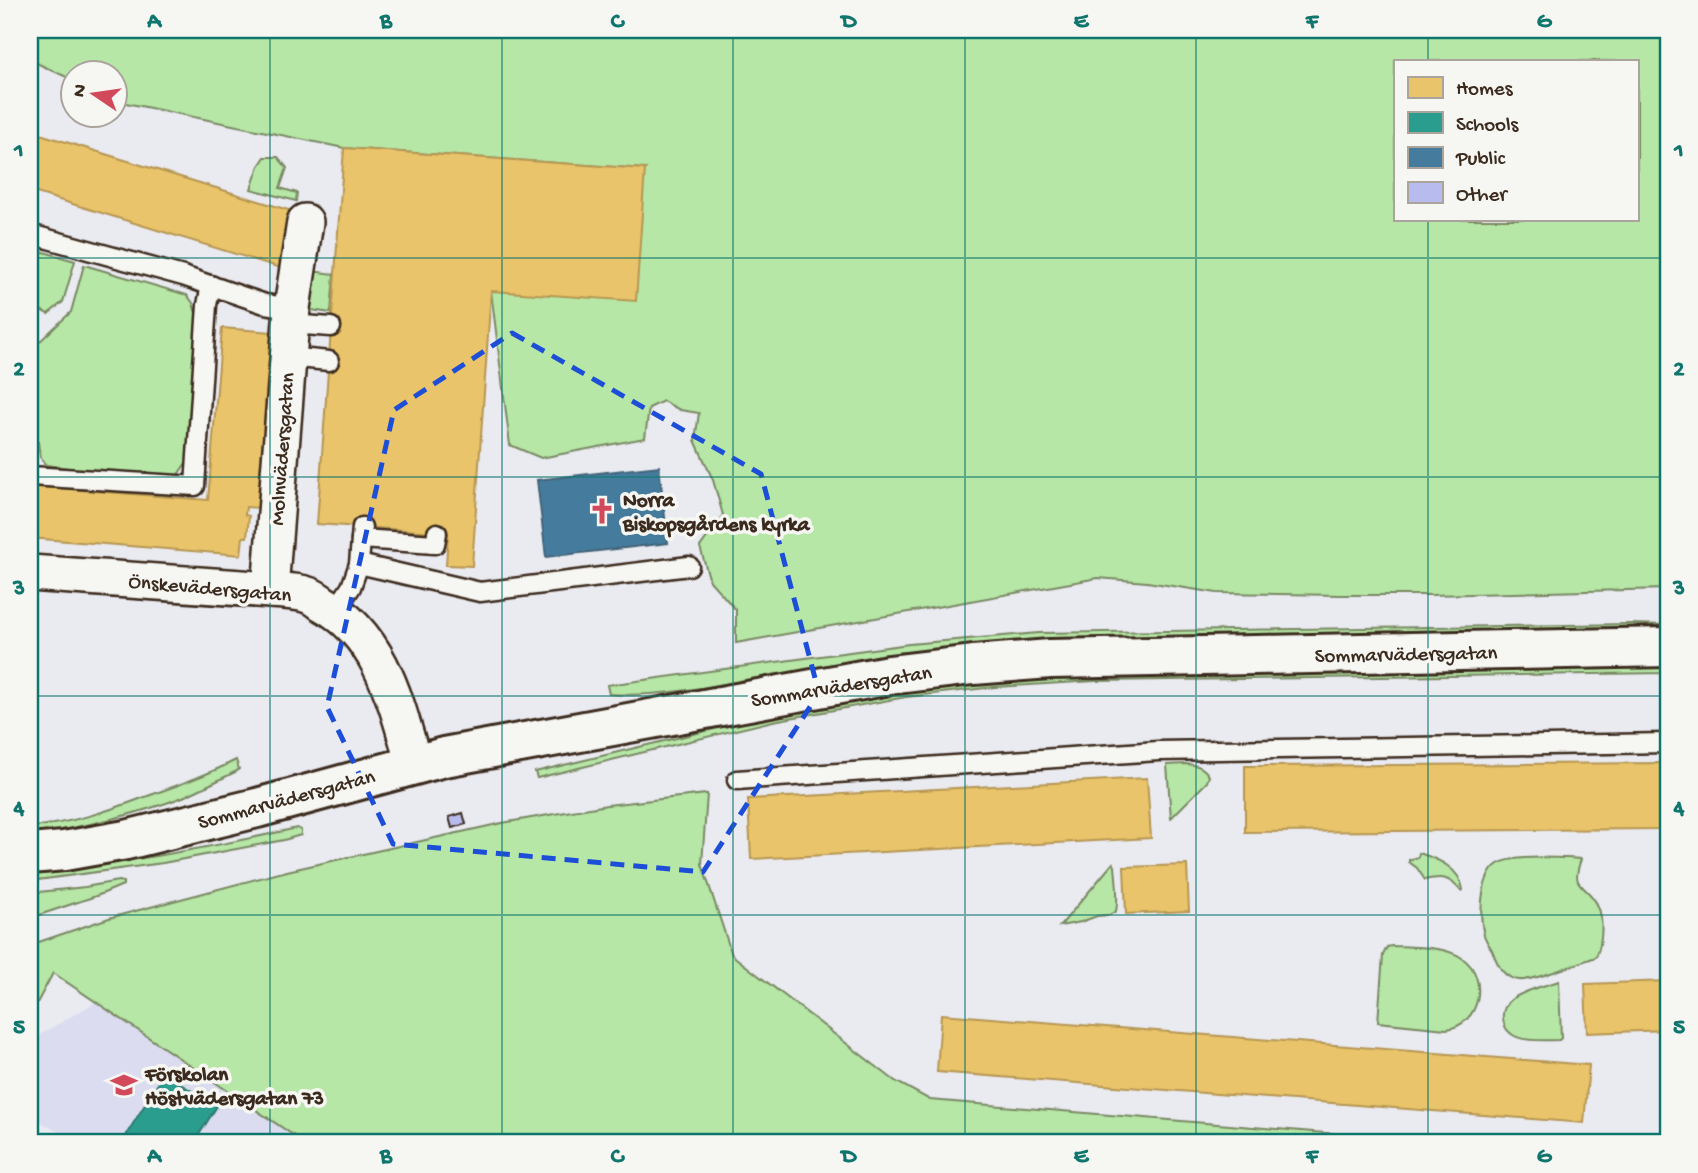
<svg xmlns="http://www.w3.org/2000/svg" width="1698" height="1173" font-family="'Gochi Hand',sans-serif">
<rect width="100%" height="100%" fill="#eaeaf1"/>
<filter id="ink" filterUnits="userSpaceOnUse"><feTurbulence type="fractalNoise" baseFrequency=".0143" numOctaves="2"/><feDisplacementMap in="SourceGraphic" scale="14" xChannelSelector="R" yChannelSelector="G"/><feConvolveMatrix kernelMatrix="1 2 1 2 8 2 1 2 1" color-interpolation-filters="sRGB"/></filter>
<g filter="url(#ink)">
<polygon fill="#dbdcf0" points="96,1002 305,1143 75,1143 30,1115 30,1055 41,1034"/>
<g fill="#b6e7a6" stroke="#788862" stroke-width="2" fill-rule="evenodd">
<path d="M30 30H1668V589L1431 595H1341L1217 593 1147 582 1098 578 736 643V610L710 581 700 547 723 515 713 480 695 440 699 413 680 410 663 401 649 408 645 438 541 458 510 445 491 291 645 169 344 148 126 103 116 98V74H74L73 80 30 60ZM1395 61H1637V219H1395Z"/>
<polygon points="265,157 278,157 287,168 280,188 297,193 296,201 251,189 259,166"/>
<polygon points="30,248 75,261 63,302 48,314 40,310 40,306 32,308 30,316"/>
<polygon points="84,265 187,295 193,303 198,320 193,415 188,460 177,476 149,480 84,476 75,469 46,465 40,457 38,442 30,441 30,365 33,363 36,345 71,312"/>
<polygon points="304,270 334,274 331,313 298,308"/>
<path d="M1630 624 1668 625V631L1017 643C935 648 854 662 773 675 719 684 664 698 609 694L607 685 909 644 1039 633Z"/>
<polygon points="1668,667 1668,673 1095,681 995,687 906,697 773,721 537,778 535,772 760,718 891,694 984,683 1095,675"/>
<path d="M236 760 239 769 237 771C219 780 201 789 183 797 133 816 82 827 30 836V827C69 824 108 811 145 797 176 786 207 775 236 760Z"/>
<path d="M1186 764C1196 765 1203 766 1209 776L1207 782 1171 818 1167 765Z"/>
<polygon points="707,794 702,864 732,955 895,1081 930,1100 1338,1134 1377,1143 305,1143 53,973 30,1016 30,945 109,918 287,871 502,823 607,805"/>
<path d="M297 828 301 830V835L284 840 163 863 30 881V872C120 865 209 848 297 828Z"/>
<path d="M1419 853C1438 859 1460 868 1463 890L1461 891C1449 877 1443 876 1425 880L1417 868 1409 862V860L1418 857Z"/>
<path d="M1567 858 1581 859C1579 866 1575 875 1578 881 1581 887 1589 892 1593 898 1605 912 1603 940 1596 957 1580 962 1533 982 1519 980 1502 978 1497 963 1492 950 1489 945 1486 941 1484 935 1479 917 1480 876 1498 864 1513 855 1549 858 1567 858Z"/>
<path d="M1113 863 1115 866C1116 879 1119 899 1116 911L1109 915 1097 916 1081 922 1060 926Z"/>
<polygon points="118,881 123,882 123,885 99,895 30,918 30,893 85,887"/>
<path d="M1392 946C1412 947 1445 946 1462 958 1490 977 1480 1026 1446 1029L1378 1022 1383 955 1387 947Z"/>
<path d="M1559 981 1561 1038 1559 1040C1540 1040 1505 1045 1503 1018 1502 1011 1506 1003 1512 999 1525 990 1544 986 1559 981Z"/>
</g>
<g fill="#e9c46a" stroke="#b59653" stroke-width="2">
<polygon points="30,131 298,213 281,268 30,191"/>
<polygon points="344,148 645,169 636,301 491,291 472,566 446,565 448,533 317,524"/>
<polygon points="222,328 273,332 259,508 246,507 245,515 249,516 247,537 243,537 241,555 30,538 30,486 208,500"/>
<polygon points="1668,763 1668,829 1245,832 1245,766"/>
<polygon points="1147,778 1151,838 751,859 748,799"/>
<polygon points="1187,865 1189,911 1126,914 1124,867"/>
<polygon points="1668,981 1668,1030 1587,1033 1585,984"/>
<polygon points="941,1014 1589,1065 1584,1123 937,1072"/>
</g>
<polygon fill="#2a9d8f" stroke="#2f7a6d" stroke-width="2" points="164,1074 217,1106 195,1141 198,1143 121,1143"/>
<polygon fill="#457b9d" stroke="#426377" stroke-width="2" points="659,466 668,543 546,557 537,480"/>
<polygon fill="#b8bbed" stroke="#3b2a1e" stroke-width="2" points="463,813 466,824 452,828 449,817"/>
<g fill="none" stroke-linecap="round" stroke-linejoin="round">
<g stroke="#3b2a1e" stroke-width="23">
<g id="service">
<polyline points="30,234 183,276 265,304 292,308"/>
<polyline points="290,324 331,327"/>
<polyline points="288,357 329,361"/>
<polyline points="30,476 195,486 207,305 211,285"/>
<polyline points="361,539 435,544 437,533"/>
<polyline points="359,564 480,592 689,566"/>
<polyline points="336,610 351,587 359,564 362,527"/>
<polyline points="737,780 1158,751 1668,743"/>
</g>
</g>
<g stroke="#3b2a1e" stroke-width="40">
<g id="minor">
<path d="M30 573 270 590C282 591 297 591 308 595 313 596 318 600 322 603 382 636 396 703 414 764"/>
<polyline points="270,590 292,308 305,222"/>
</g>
</g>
<g stroke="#3b2a1e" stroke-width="44">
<polyline id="tertiary" points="30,854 64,851 126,840 257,808 444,757 889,675 973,665 1050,659 1668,647"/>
</g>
<use href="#service" stroke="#f6f6f2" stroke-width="18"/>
<use href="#minor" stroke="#f6f6f2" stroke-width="35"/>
<use href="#tertiary" stroke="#f6f6f2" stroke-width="38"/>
</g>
</g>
<path fill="none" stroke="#1d4ed8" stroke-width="5" stroke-dasharray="14 9" stroke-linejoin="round" d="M512 333 761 474 819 693 703 872 393 844 327 707 394 410Z"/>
<path fill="none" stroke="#0f766e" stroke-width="2" stroke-opacity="0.55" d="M270 30V1143M502 30V1143M733 30V1143M965 30V1143M1196 30V1143M1428 30V61M1428 219V1143M30 258H1668M30 477H1668M30 696H1668M30 915H1668"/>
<defs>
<g id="church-bare" transform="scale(2.1)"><path d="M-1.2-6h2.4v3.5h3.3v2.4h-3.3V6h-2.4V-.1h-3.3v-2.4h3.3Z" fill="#d1495b" stroke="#f6f6f2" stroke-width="2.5" paint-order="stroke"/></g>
<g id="school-bare" transform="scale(2.1)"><path d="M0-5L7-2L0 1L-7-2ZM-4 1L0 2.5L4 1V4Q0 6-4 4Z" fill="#d1495b" stroke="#f6f6f2" stroke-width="2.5" paint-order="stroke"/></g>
</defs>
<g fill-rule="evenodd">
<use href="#church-bare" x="602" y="511"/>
<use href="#school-bare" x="124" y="1085"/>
</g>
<g text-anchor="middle" stroke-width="7" stroke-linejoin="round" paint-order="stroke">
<g font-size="21" fill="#3b2a1e" stroke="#f6f6f2">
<text transform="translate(281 449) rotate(-86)" y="7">Molnvädersgatan</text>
<text transform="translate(210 587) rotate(5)" y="7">Önskevädersgatan</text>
<text transform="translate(1406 653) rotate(-1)" y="7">Sommarvädersgatan</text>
<text transform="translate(841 685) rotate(-9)" y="7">Sommarvädersgatan</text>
<text transform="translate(286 798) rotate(-15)" y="7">Sommarvädersgatan</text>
</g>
<g font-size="21" font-weight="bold" fill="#3b2a1e" stroke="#f6f6f2" text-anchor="start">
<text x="623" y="506">Norra<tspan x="623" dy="24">Biskopsgårdens kyrka</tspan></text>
<text x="145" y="1080">Förskolan<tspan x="145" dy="24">Höstvädersgatan 73</tspan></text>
</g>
</g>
<rect width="1698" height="1173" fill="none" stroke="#f6f6f2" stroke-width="77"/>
<rect x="1394" y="60" width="245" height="161" fill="#f6f6f2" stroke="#aba49d" stroke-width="2"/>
<rect x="1408" y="77" width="35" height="21" fill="#e9c46a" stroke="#aba49d" stroke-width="2"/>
<text x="1456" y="94" font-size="21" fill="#3b2a1e">Homes</text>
<rect x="1408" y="112" width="35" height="21" fill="#2a9d8f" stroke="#aba49d" stroke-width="2"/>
<text x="1456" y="130" font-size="21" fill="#3b2a1e">Schools</text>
<rect x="1408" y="147" width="35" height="21" fill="#457b9d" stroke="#aba49d" stroke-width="2"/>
<text x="1456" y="164" font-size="21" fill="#3b2a1e">Public</text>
<rect x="1408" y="182" width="35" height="21" fill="#b8bbed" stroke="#aba49d" stroke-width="2"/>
<text x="1456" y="200" font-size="21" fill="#3b2a1e">Other</text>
<g transform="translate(94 94) rotate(283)"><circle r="33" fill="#f6f6f2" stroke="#aba49d" stroke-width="2"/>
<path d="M0-5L12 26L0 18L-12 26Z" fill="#d1495b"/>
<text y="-10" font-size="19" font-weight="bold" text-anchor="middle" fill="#3b2a1e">N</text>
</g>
<rect x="38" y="38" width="1622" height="1096" fill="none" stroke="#0f766e" stroke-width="2.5"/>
<g font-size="23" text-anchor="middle" font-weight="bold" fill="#0f766e">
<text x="154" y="27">A</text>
<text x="386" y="27">B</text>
<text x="617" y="27">C</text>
<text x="849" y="27">D</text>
<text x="1081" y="27">E</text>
<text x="1312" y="27">F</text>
<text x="1544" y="27">G</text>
<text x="19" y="156">1</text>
<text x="1679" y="156">1</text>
<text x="19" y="375">2</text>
<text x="1679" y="375">2</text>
<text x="19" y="594">3</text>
<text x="1679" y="594">3</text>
<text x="19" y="814">4</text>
<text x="1679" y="814">4</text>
<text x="19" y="1033">5</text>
<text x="1679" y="1033">5</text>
<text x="154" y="1162">A</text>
<text x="386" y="1162">B</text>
<text x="617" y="1162">C</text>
<text x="849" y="1162">D</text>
<text x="1081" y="1162">E</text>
<text x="1312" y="1162">F</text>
<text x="1544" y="1162">G</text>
</g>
</svg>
